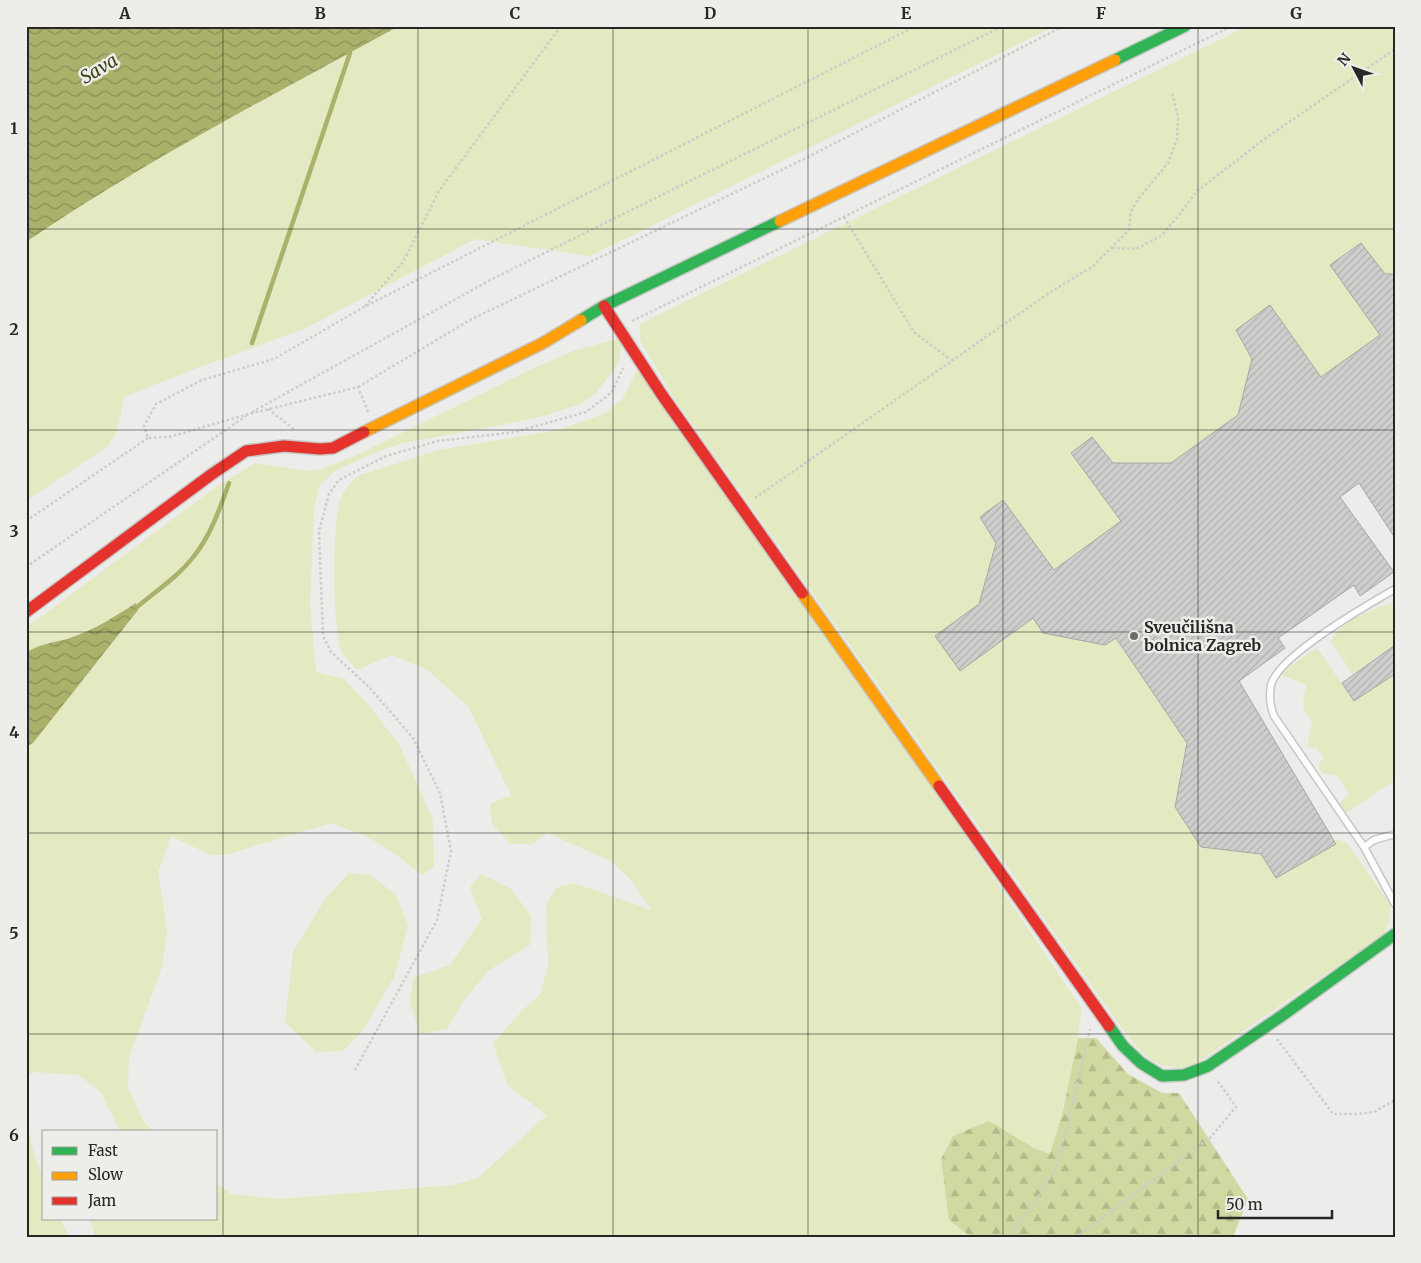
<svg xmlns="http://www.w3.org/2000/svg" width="1421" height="1263" font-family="Merriweather,serif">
<defs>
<pattern id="forest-firs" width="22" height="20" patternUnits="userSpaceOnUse" patternTransform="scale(1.25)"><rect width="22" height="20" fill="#d2d8a1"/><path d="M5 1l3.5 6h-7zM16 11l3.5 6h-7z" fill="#b4b98a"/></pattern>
<pattern id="water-waves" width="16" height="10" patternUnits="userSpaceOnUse" patternTransform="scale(1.25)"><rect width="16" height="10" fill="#abb16a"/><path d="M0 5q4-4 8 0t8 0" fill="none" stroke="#8b9057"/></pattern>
<pattern id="building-hatch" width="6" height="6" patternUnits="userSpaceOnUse" patternTransform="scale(1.25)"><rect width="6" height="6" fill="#cececc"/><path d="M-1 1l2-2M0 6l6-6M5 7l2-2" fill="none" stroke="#b1b1af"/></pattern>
</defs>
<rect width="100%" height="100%" fill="#ececea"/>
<g fill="#e3e9c1">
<path d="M399 26H1055L590 256 475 239 304 329 189 371 124 397 117 431 108 446 26 501V242C145 161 273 95 399 26Z"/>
<path d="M1248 26H1395V274H1385L1361 243 1330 265 1380 335 1321 377 1270 305 1236 330 1252 359 1238 415 1171 463H1113L1092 437 1121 521 1054 570 1003 500 981 516 996 543 960 671 1033 618 1043 633 1105 645 1116 638 1193 752 1185 753 1175 807 1201 847 1261 854 1276 878 1336 844V839L1347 843 1390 904 1389 922 1384 934 1191 1067C1158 1070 1150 1061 1129 1038L676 401 640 340V324Z"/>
<polygon points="617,339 622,346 618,364 596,393 580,404 537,418 399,444 365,457 335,471 320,485 314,507 310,604 316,672 344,679 366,702 399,744 433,820 434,866 422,875 398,856 366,836 331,823 225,855 211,855 171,836 158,872 167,930 162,967 129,1057 128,1088 144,1122 154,1132 121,1132 101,1092 78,1075 34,1072 26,1076 26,628 216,487 255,463 308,471 322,469 357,455 534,368 573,351"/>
<path d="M638 368 931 785 1082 1009C1075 1059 1065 1106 1050 1154L1034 1148 953 1136 941 1158 949 1220 971 1237H95L90 1219H216V1183L231 1194 280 1199 454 1185 478 1178 547 1115 508 1086 493 1043 521 1012 541 993 548 964 546 905 556 888 574 883 651 910 632 881 611 861 547 833 532 844H510L492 824 490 804 511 795 468 706 426 669 392 655 357 670C353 664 345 658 342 652 332 630 332 520 341 498 345 488 352 481 360 475L439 450 557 430 604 414 622 400Z"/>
<path d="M1395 602V651L1391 647 1353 674 1331 642C1339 621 1375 608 1395 602Z"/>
<polygon points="1317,648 1354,701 1395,674 1395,780 1346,813 1339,804 1349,794 1338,776 1322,773 1318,765 1324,758 1317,748 1307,747 1312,723 1303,708 1304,695 1307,685 1281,675 1296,662"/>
<polygon points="349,873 370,875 396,895 408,926 394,977 363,1030 343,1051 316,1052 285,1022 293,952 326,898"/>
<polygon points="482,874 511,889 531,916 530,945 489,970 464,1000 447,1029 420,1034 410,1002 413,978 450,965 482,919 470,887"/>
<polygon points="26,1118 34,1154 44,1181 44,1219 60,1219 69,1237 26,1237"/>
</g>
<polygon fill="url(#forest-firs)" points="1078,1038 1096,1038 1128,1074 1162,1093 1179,1093 1248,1199 1233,1237 971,1237 949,1220 941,1159 953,1136 989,1121 1034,1148 1050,1154 1063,1111"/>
<g fill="url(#water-waves)">
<path d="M26 26H399C273 95 145 161 26 242Z"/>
<path d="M136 603 138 610 33 743 26 747V653C39 643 55 643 70 638 96 629 114 617 136 603Z"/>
</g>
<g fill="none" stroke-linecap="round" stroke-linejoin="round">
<g stroke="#abb16a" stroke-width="4.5">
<polyline points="252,343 350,53"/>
<path d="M137 607C156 591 179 576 194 556 211 535 220 508 229 483"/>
</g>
</g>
<g fill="url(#building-hatch)" stroke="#a6a6a4">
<polygon points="1361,243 1385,274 1395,274 1395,538 1359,483 1340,497 1394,572 1360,596 1354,585 1278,638 1285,648 1239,681 1336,844 1276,878 1261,854 1201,847 1175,807 1187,743 1116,638 1105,645 1043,633 1033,618 960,671 935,636 979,604 996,543 980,517 1003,500 1054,570 1121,521 1071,453 1092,437 1113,463 1171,463 1238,415 1252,359 1236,330 1270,305 1321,377 1380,335 1330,265"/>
<polygon points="1395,645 1395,674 1354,701 1342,683"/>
</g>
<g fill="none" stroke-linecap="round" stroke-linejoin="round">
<g stroke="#c6c7c5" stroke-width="9">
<g id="lane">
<path d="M1395 589C1367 605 1278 656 1271 685 1269 696 1270 706 1274 716L1364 847 1395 904"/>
<polyline points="1364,847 1374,840 1395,834"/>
</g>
</g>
<g stroke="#c6c7c5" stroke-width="14">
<g id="fast">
<polyline points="1115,60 1185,26"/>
<polyline points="581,320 604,306 780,221"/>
<polyline points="1109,1026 1123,1046 1141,1063 1162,1076 1184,1075 1208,1066 1283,1015 1395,934"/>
</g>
</g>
<g stroke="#c6c7c5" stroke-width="14">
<g id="slow">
<polyline points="780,221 1115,60"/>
<polyline points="364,432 543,343 581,320"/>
<polyline points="802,593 939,786"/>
</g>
</g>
<g stroke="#c6c7c5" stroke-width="14">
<g id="jam">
<polyline points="604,306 662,395 802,593"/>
<polyline points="26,612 212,474 246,451 284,446 320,449 333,448 364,432"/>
<polyline points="939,786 1109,1026"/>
</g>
</g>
<g stroke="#ccccca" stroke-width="2.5" stroke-dasharray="2.5 2.5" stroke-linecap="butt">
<polyline points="844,217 914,332 951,360"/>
<polyline points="1112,248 1136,249 1161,236 1180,214 1196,192 1263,140 1395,49"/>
<polyline points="365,306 403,262 439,191 561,26"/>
<polyline points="632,321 1232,26"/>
<polyline points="358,387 470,320 798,162 1064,26"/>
<polyline points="268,409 295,430"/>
<polyline points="252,412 492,279 1003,26"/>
<polyline points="368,412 358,387 249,414 169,437 148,438 144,426 156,404 202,380 274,359 364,307 916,26"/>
<polyline points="755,498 1052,291 1092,267 1129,230 1131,211 1139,198 1168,163 1177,140 1178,117 1172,93"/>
<polyline points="26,521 148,438"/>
<polyline points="26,567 246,416"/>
<polyline points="1277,1039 1333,1114 1356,1114 1374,1112 1395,1100"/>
<polyline points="355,1070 437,920 451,851 440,793 413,738 370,688 331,652 323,636 319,531 329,494 339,480 386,456 438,441 515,432 586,412 612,392 623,368"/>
<polyline points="1009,1237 1033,1205 1055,1170 1068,1123 1090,1029"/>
<polyline points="1077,1237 1210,1138 1236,1107 1217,1080"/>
</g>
<use href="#lane" stroke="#fcfcfc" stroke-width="6"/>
<use href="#fast" stroke="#30b455" stroke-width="11"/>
<use href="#slow" stroke="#ff9f0a" stroke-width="11"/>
<use href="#jam" stroke="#e5322d" stroke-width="11"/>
</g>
<path fill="none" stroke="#272726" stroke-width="1" stroke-opacity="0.55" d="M223 26V1237M418 26V1237M613 26V1237M808 26V1237M1003 26V1237M1198 26V1237M26 229H1395M26 430H1395M26 632H1395M26 833H1395M26 1034H1395"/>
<circle fill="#6c6c6b" stroke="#edede9" stroke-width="2" cx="1134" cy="636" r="5"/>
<g text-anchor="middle" stroke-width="5" stroke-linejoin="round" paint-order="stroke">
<g font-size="16" font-weight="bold" fill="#272726" stroke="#edede9" text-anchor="start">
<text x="1144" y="633">Sveučilišna<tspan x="1144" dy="18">bolnica Zagreb</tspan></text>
</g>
<g font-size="18" font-style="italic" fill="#3a3e15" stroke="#edede9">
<text transform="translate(99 69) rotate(-31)" y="6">Sava</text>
</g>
</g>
<rect width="1421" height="1263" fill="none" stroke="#edede9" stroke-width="55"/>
<rect x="42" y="1130" width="175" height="90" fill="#edede9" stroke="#9e9e9b"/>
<rect x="52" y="1147" width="25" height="8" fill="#30b455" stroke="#9e9e9b"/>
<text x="88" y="1156" font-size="15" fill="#272726">Fast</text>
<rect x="52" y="1172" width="25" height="8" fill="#ff9f0a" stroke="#9e9e9b"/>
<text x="88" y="1180" font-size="15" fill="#272726">Slow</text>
<rect x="52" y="1197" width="25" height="8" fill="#e5322d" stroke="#9e9e9b"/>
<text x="88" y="1206" font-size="15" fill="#272726">Jam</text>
<g transform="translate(1354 68) rotate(311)" stroke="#edede9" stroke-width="4" paint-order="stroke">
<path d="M0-4L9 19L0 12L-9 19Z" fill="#272726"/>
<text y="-8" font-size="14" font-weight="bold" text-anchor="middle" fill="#272726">N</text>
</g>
<path d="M1218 1210v8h114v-8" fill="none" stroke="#272726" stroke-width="2.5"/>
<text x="1226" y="1210" font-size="15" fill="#272726" stroke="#edede9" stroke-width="4" paint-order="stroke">50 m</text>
<rect x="28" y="28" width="1366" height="1208" fill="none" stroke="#272726" stroke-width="2"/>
<g font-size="16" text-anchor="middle" font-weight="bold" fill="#272726">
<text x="125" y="19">A</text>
<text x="320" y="19">B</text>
<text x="515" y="19">C</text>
<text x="710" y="19">D</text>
<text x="906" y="19">E</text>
<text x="1101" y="19">F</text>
<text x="1296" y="19">G</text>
<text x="14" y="134">1</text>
<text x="14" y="335">2</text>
<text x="14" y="537">3</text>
<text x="14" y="738">4</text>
<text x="14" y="939">5</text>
<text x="14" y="1141">6</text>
</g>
</svg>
